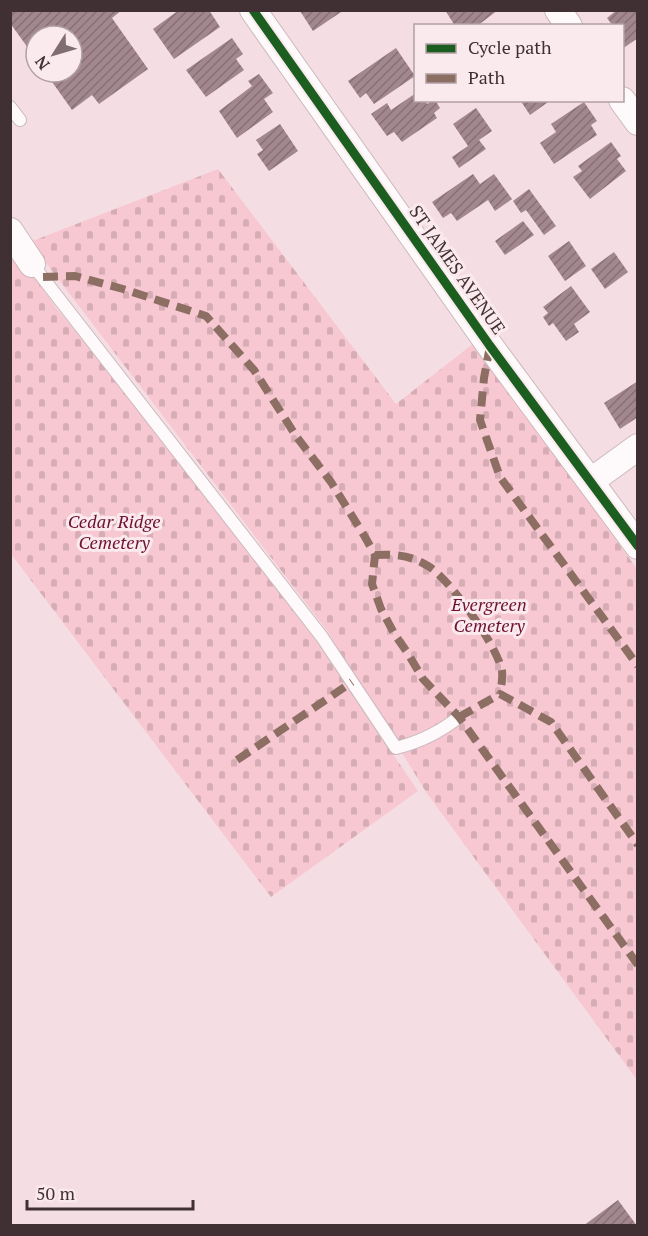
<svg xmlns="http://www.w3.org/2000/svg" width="648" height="1236" font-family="'PT Serif',serif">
<defs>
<pattern id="cemetery-stones" width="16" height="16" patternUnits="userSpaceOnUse" patternTransform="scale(1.5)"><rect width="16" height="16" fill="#f8c8d2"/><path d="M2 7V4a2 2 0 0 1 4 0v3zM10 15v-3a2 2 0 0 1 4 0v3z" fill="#d6acb5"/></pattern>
<pattern id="building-hatch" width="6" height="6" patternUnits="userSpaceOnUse" patternTransform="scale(1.5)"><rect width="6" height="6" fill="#a3878f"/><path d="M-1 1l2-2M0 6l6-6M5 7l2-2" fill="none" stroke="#866f75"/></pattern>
</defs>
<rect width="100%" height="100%" fill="#f5dee3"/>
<g fill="url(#cemetery-stones)">
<polygon points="218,169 396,404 474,343 637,569 637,1080 426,792 328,632 30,242"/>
<polygon points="15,250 57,309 151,421 314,638 418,791 271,897 11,554 10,254"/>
</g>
<g fill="url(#building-hatch)">
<polygon points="10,10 122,10 112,18 148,69 99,104 92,95 72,110 45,72 72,72 72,36 36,36 36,59 10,23"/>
<polygon points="179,10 209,10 220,27 174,59 153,29"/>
<polygon points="301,10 344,10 313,31 300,11"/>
<polygon points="445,10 498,10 477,26 455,26"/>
<polygon points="617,10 638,10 638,38 622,49 622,26 613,26 607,18"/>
<polygon points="232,38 243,54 236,59 244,70 206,97 186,70"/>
<polygon points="396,48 415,76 374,104 366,93 360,98 348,81"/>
<polygon points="259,74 273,93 264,99 273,112 237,138 219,111 252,86 248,81"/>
<polygon points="416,93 416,100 425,100 427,104 435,100 440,108 434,113 437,118 402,142 394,132 387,136 371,114 387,103 391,110"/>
<polygon points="520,100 551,100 530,115"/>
<polygon points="584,102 597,121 591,125 597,135 554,164 540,143 556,132 551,124"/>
<polygon points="476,108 492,131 479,140 486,149 459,168 452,157 468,146 453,124"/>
<polygon points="280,124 298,151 269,171 257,154 263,150 256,140"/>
<polygon points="611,142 621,156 617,159 626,171 590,199 573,177 582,171 578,166"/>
<polygon points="473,174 480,184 494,174 512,199 495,211 488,200 457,221 451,213 443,218 432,202"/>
<polygon points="529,189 556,226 544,235 526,210 521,213 513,201"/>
<polygon points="523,221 534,235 505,255 495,241"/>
<polygon points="569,241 586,266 565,281 548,256"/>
<polygon points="614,252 628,272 605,289 591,269"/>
<polygon points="571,286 590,312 574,324 579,332 566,341 553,323 549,326 543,317 548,313 543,307"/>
<polygon points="638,381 638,417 620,429 604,403"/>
<polygon points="618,1200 637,1226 583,1226"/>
</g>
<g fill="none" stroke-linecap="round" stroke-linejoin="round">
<g stroke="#cbb9bd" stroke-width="14">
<g id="service">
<polyline points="10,107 20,120"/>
<path d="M32 264 322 637 396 748C420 742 439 733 459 717"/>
</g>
</g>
<g stroke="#cbb9bd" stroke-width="28">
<g id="minor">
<polyline points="253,10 490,346 638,546"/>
<polyline points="558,10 569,26"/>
<polyline points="622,100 638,122"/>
<polyline points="10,231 32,264"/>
<polyline points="591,481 638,447"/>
</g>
</g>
<use href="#service" stroke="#fefafb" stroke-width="12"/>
<use href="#minor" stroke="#fefafb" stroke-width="26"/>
<g stroke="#8d6e63" stroke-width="8" stroke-dasharray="15 8" stroke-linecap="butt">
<polyline points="43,277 75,276 123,289 206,316 254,370 296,436 331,482 365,537 375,555 372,584 381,609 395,635 407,652 423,679 459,717 638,965"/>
<polyline points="490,346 484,378 480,420 500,477 638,666"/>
<path d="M375 555C395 554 410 555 428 566 449 578 498 647 502 671 503 678 501 687 500 694"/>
<polyline points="459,717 500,694 551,722 638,845"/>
<polyline points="237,760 352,682"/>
</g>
<g stroke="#fbeaed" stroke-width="13">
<polyline id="cycleway" points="253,10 490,346 638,546"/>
</g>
<use href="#cycleway" stroke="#1b5e20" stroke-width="9"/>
</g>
<g text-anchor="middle" stroke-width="6" stroke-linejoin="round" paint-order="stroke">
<g font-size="18" fill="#403033" stroke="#fbeaed">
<text transform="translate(457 270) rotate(55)" y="6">ST JAMES AVENUE</text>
</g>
<g font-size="18" font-style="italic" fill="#6e1132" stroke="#fbeaed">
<text x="114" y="528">Cedar Ridge<tspan x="114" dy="21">Cemetery</tspan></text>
<text x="489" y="611">Evergreen<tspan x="489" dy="21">Cemetery</tspan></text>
</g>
</g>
<rect width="648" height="1236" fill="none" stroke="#403033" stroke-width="24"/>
<rect x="414" y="24" width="210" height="78" fill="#fbeaed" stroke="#b0a0a3" stroke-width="1.5"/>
<rect x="426" y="44" width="30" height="9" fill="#1b5e20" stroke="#b0a0a3" stroke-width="1.5"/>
<text x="468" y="54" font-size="18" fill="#403033">Cycle path</text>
<rect x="426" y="74" width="30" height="9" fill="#8d6e63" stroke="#b0a0a3" stroke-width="1.5"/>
<text x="468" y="84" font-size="18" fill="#403033">Path</text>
<g transform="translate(54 54) rotate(233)"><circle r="28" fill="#fbeaed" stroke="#b0a0a3" stroke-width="1.5"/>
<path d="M0-4.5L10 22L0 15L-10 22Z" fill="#7f6d71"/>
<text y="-9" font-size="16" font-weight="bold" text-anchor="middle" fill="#403033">N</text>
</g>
<path d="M27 1200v9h166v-9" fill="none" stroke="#403033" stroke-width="3"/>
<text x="36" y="1200" font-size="18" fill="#403033" stroke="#fbeaed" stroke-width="4.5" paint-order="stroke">50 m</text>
</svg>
